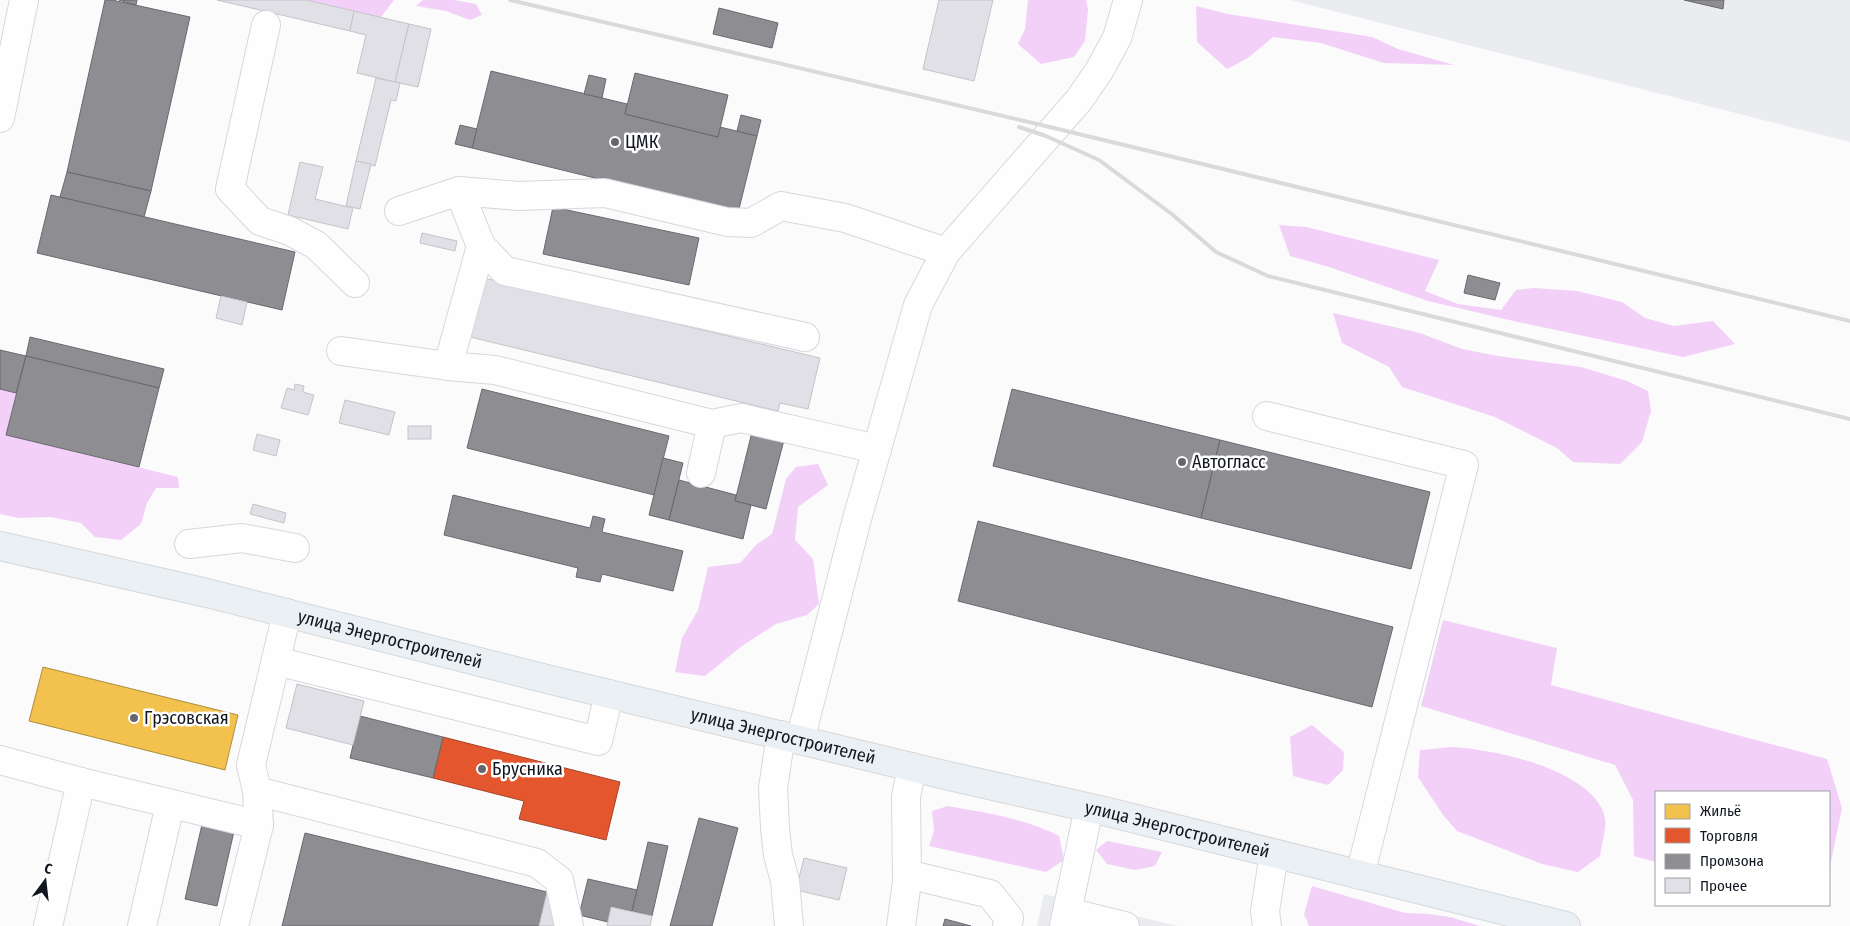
<svg xmlns="http://www.w3.org/2000/svg" width="1850" height="926" font-family="'Fira Sans Condensed',sans-serif">
<rect width="100%" height="100%" fill="#fbfbfb"/>
<g fill="#eaecf0">
<polygon points="1290,0 1850,0 1850,142"/>
<polygon points="1044,894 1178,926 1037,926"/>
</g>
<g fill="#f2d0f8">
<polygon points="306,0 394,0 381,17"/>
<polygon points="423,0 454,0 476,4 482,15 470,20 446,11 416,6"/>
<polygon points="1028,0 1086,0 1088,9 1085,41 1074,57 1041,64 1018,44 1025,29"/>
<polygon points="1196,6 1228,14 1372,37 1398,49 1454,65 1384,63 1321,43 1273,37 1248,58 1227,69 1197,42"/>
<polygon points="1279,225 1306,227 1439,260 1425,291 1458,304 1501,310 1516,290 1534,288 1577,291 1622,302 1645,318 1674,326 1713,321 1735,344 1683,357 1518,322 1428,301 1329,267 1290,256"/>
<polygon points="1333,313 1420,333 1462,349 1498,356 1581,367 1627,381 1648,391 1651,411 1642,442 1620,464 1573,462 1557,448 1495,417 1402,387 1389,367 1342,343"/>
<polygon points="0,389 16,393 6,435 178,477 179,488 156,488 147,503 141,524 121,540 95,537 81,523 51,517 19,518 0,514"/>
<polygon points="818,464 828,485 798,507 795,540 813,559 819,604 807,615 776,624 742,646 705,676 675,672 682,638 698,610 708,567 740,563 757,544 772,534 786,479 796,467"/>
<polygon points="1443,620 1557,648 1551,685 1827,759 1842,808 1829,871 1829,792 1656,792 1656,862 1634,856 1633,800 1615,765 1421,706"/>
<polygon points="1312,725 1344,752 1343,770 1328,785 1293,776 1290,737"/>
<path d="M1452 747C1494 749 1595 770 1605 818 1607 827 1601 847 1600 856L1578 872 1542 864 1457 831 1443 815 1418 777 1420 750Z"/>
<path d="M948 806C986 813 1025 818 1059 836L1064 860 1046 872 929 846 934 831 932 811Z"/>
<polygon points="1107,841 1162,852 1155,866 1135,870 1107,864 1096,850"/>
<polygon points="1312,886 1405,913 1428,914 1450,917 1480,926 1309,926 1304,914"/>
</g>
<polygon fill="#f2c14e" stroke="#ae8e40" points="43,667 238,715 225,770 29,721"/>
<polygon fill="#e4572e" stroke="#a5442a" points="443,737 620,782 606,840 519,819 524,801 433,778"/>
<g fill="#8d8d92" stroke="#686970">
<polygon points="105,0 112,0 190,17 151,191 67,172"/>
<polygon points="119,0 137,0 136,5"/>
<polygon points="1684,0 1724,0 1723,9"/>
<polygon points="719,8 778,23 772,48 713,34"/>
<polygon points="491,71 627,104 625,114 718,137 720,127 757,136 738,213 472,148"/>
<polygon points="635,73 728,95 718,137 625,114"/>
<polygon points="589,75 606,79 602,98 584,94"/>
<polygon points="741,115 761,120 757,136 737,131"/>
<polygon points="460,125 477,129 472,148 455,144"/>
<polygon points="67,172 151,191 144,217 60,197"/>
<polygon points="51,195 295,252 282,310 37,253"/>
<polygon points="553,207 699,238 689,285 543,254"/>
<polygon points="1468,275 1500,283 1495,300 1464,293"/>
<polygon points="30,337 164,369 159,388 26,356"/>
<polygon points="0,350 26,356 16,393 0,389"/>
<polygon points="26,356 159,388 139,467 6,435"/>
<polygon points="482,389 669,436 654,495 467,448"/>
<polygon points="1012,389 1220,440 1201,518 993,466"/>
<polygon points="752,432 784,440 766,509 735,501"/>
<polygon points="1220,440 1430,492 1411,569 1201,518"/>
<polygon points="663,458 683,463 669,520 649,515"/>
<polygon points="679,480 736,495 735,501 751,505 743,539 669,520"/>
<polygon points="453,495 590,528 593,516 605,519 602,532 683,551 673,591 602,574 600,582 576,577 578,568 444,535"/>
<polygon points="978,521 1393,627 1372,707 958,601"/>
<polygon points="360,716 443,737 433,778 350,758"/>
<polygon points="699,818 738,828 712,926 670,926"/>
<polygon points="203,820 235,827 217,906 185,899"/>
<polygon points="305,833 547,892 539,926 282,926"/>
<polygon points="648,842 668,846 652,916 632,911"/>
<polygon points="588,879 637,890 632,911 611,907 608,922 579,915"/>
<polygon points="945,919 971,926 943,926"/>
</g>
<g fill="#e1e0e6" stroke="#c5c3ca">
<polygon points="217,0 306,0 354,11 350,31"/>
<polygon points="939,0 993,0 974,81 923,69"/>
<polygon points="354,11 409,24 395,82 357,73 366,35 350,31"/>
<polygon points="409,24 431,29 418,87 395,82"/>
<polygon points="376,78 400,83 396,101 391,100 375,166 356,161"/>
<polygon points="356,161 371,164 360,209 346,206"/>
<polygon points="300,162 323,167 315,199 353,208 348,229 288,215"/>
<polygon points="422,233 457,241 455,251 420,243"/>
<polygon points="484,278 820,358 808,409 780,403 778,411 470,337"/>
<polygon points="221,296 247,302 242,325 216,318"/>
<polygon points="295,384 304,386 303,392 314,395 308,415 281,408 287,388 294,390"/>
<polygon points="345,400 395,412 389,435 339,423"/>
<rect x="408" y="426" width="23" height="13"/>
<polygon points="257,434 280,440 276,456 253,450"/>
<polygon points="253,504 286,513 284,523 250,514"/>
<polygon points="297,684 364,701 353,745 286,728"/>
<polygon points="804,858 847,868 839,900 796,890"/>
<polygon points="547,892 556,926 539,926"/>
<polygon points="611,907 652,916 650,926 607,926"/>
</g>
<g fill="none" stroke-linecap="round" stroke-linejoin="round">
<g stroke="#d5d8de" stroke-width="30">
<g id="minor">
<polyline points="266,25 230,189 260,221 290,231 316,245 355,283"/>
<polyline points="0,118 24,0"/>
<polyline points="459,191 481,246 505,271 805,337"/>
<polyline points="399,211 459,191 518,196 605,193 727,222 751,223 781,206 845,218 946,252"/>
<polyline points="341,351 448,366 495,370 712,424 741,418 877,449"/>
<polyline points="448,366 481,246"/>
<polyline points="1267,416 1464,465 1360,875"/>
<polyline points="701,473 712,424"/>
<polyline points="189,544 242,538 295,548"/>
<polyline points="276,661 598,741 609,694"/>
<polyline points="781,735 773,788 775,828 778,855 785,881 789,926"/>
<polyline points="800,740 857,519 918,305 946,252 1079,100 1099,71 1117,38 1128,0"/>
<polyline points="0,760 81,782 259,825"/>
<polyline points="257,791 537,863 559,880 569,926"/>
<polyline points="907,874 990,894 1009,918 1007,926"/>
<polyline points="1068,912 1125,926"/>
<polyline points="48,926 81,782"/>
<polyline points="142,926 170,805"/>
<polyline points="234,926 259,825 257,791 251,765 287,613"/>
<polyline points="901,926 907,881 906,797 912,767"/>
<polyline points="1064,926 1089,808"/>
<polyline points="1267,926 1265,911 1274,854"/>
</g>
</g>
<g stroke="#d7d8da" stroke-width="30">
<g id="major">
<path id="s1" d="M0 546 207 593 555 681 949 776 1108 812 1566 926"/>
</g>
</g>
<use href="#minor" stroke="#fefefe" stroke-width="28"/>
<use href="#major" stroke="#eaf0f4" stroke-width="28"/>
<g stroke="#dadadb" stroke-width="4">
<polyline points="510,0 1054,128 1850,321"/>
<polyline points="1019,127 1046,136 1099,160 1173,215 1216,252 1268,276 1850,419"/>
</g>
</g>
<g fill="#63666d" stroke="#fff" stroke-width="2">
<circle cx="615" cy="142" r="5"/>
<circle cx="1182" cy="462" r="5"/>
<circle cx="134" cy="718" r="5"/>
<circle cx="482" cy="769" r="5"/>
</g>
<g text-anchor="middle" stroke-width="5" stroke-linejoin="round" paint-order="stroke">
<g font-size="18" fill="#111621" stroke="#fff" text-anchor="start">
<text x="625" y="148">ЦМК</text>
<text x="1192" y="468">Автогласс</text>
<text x="144" y="724">Грэсовская</text>
<text x="492" y="775">Брусника</text>
</g>
<g font-size="18" fill="#111621" stroke="#fff">
<text dy="6" stroke="none"><textPath href="#s1" startOffset="401">улица Энергостроителей</textPath></text>
<text dy="6" stroke="none"><textPath href="#s1" startOffset="806">улица Энергостроителей</textPath></text>
<text dy="6" stroke="none"><textPath href="#s1" startOffset="1211">улица Энергостроителей</textPath></text>
</g>
</g>
<rect x="1655" y="791" width="175" height="115" fill="#ffffff" stroke="#a0a2a6"/>
<rect x="1665" y="804" width="25" height="15" fill="#f2c14e" stroke="#a0a2a6"/>
<text x="1700" y="816" font-size="15" fill="#111621">Жильё</text>
<rect x="1665" y="828" width="25" height="15" fill="#e4572e" stroke="#a0a2a6"/>
<text x="1700" y="841" font-size="15" fill="#111621">Торговля</text>
<rect x="1665" y="854" width="25" height="15" fill="#8d8d92" stroke="#a0a2a6"/>
<text x="1700" y="866" font-size="15" fill="#111621">Промзона</text>
<rect x="1665" y="878" width="25" height="15" fill="#e1e0e6" stroke="#a0a2a6"/>
<text x="1700" y="891" font-size="15" fill="#111621">Прочее</text>
<g transform="translate(45 881) rotate(15)" stroke="#ffffff" stroke-width="4" paint-order="stroke">
<path d="M0-4L9 19L0 12L-9 19Z" fill="#111621"/>
<text y="-8" font-size="14" font-weight="bold" text-anchor="middle" fill="#111621">С</text>
</g>
</svg>
